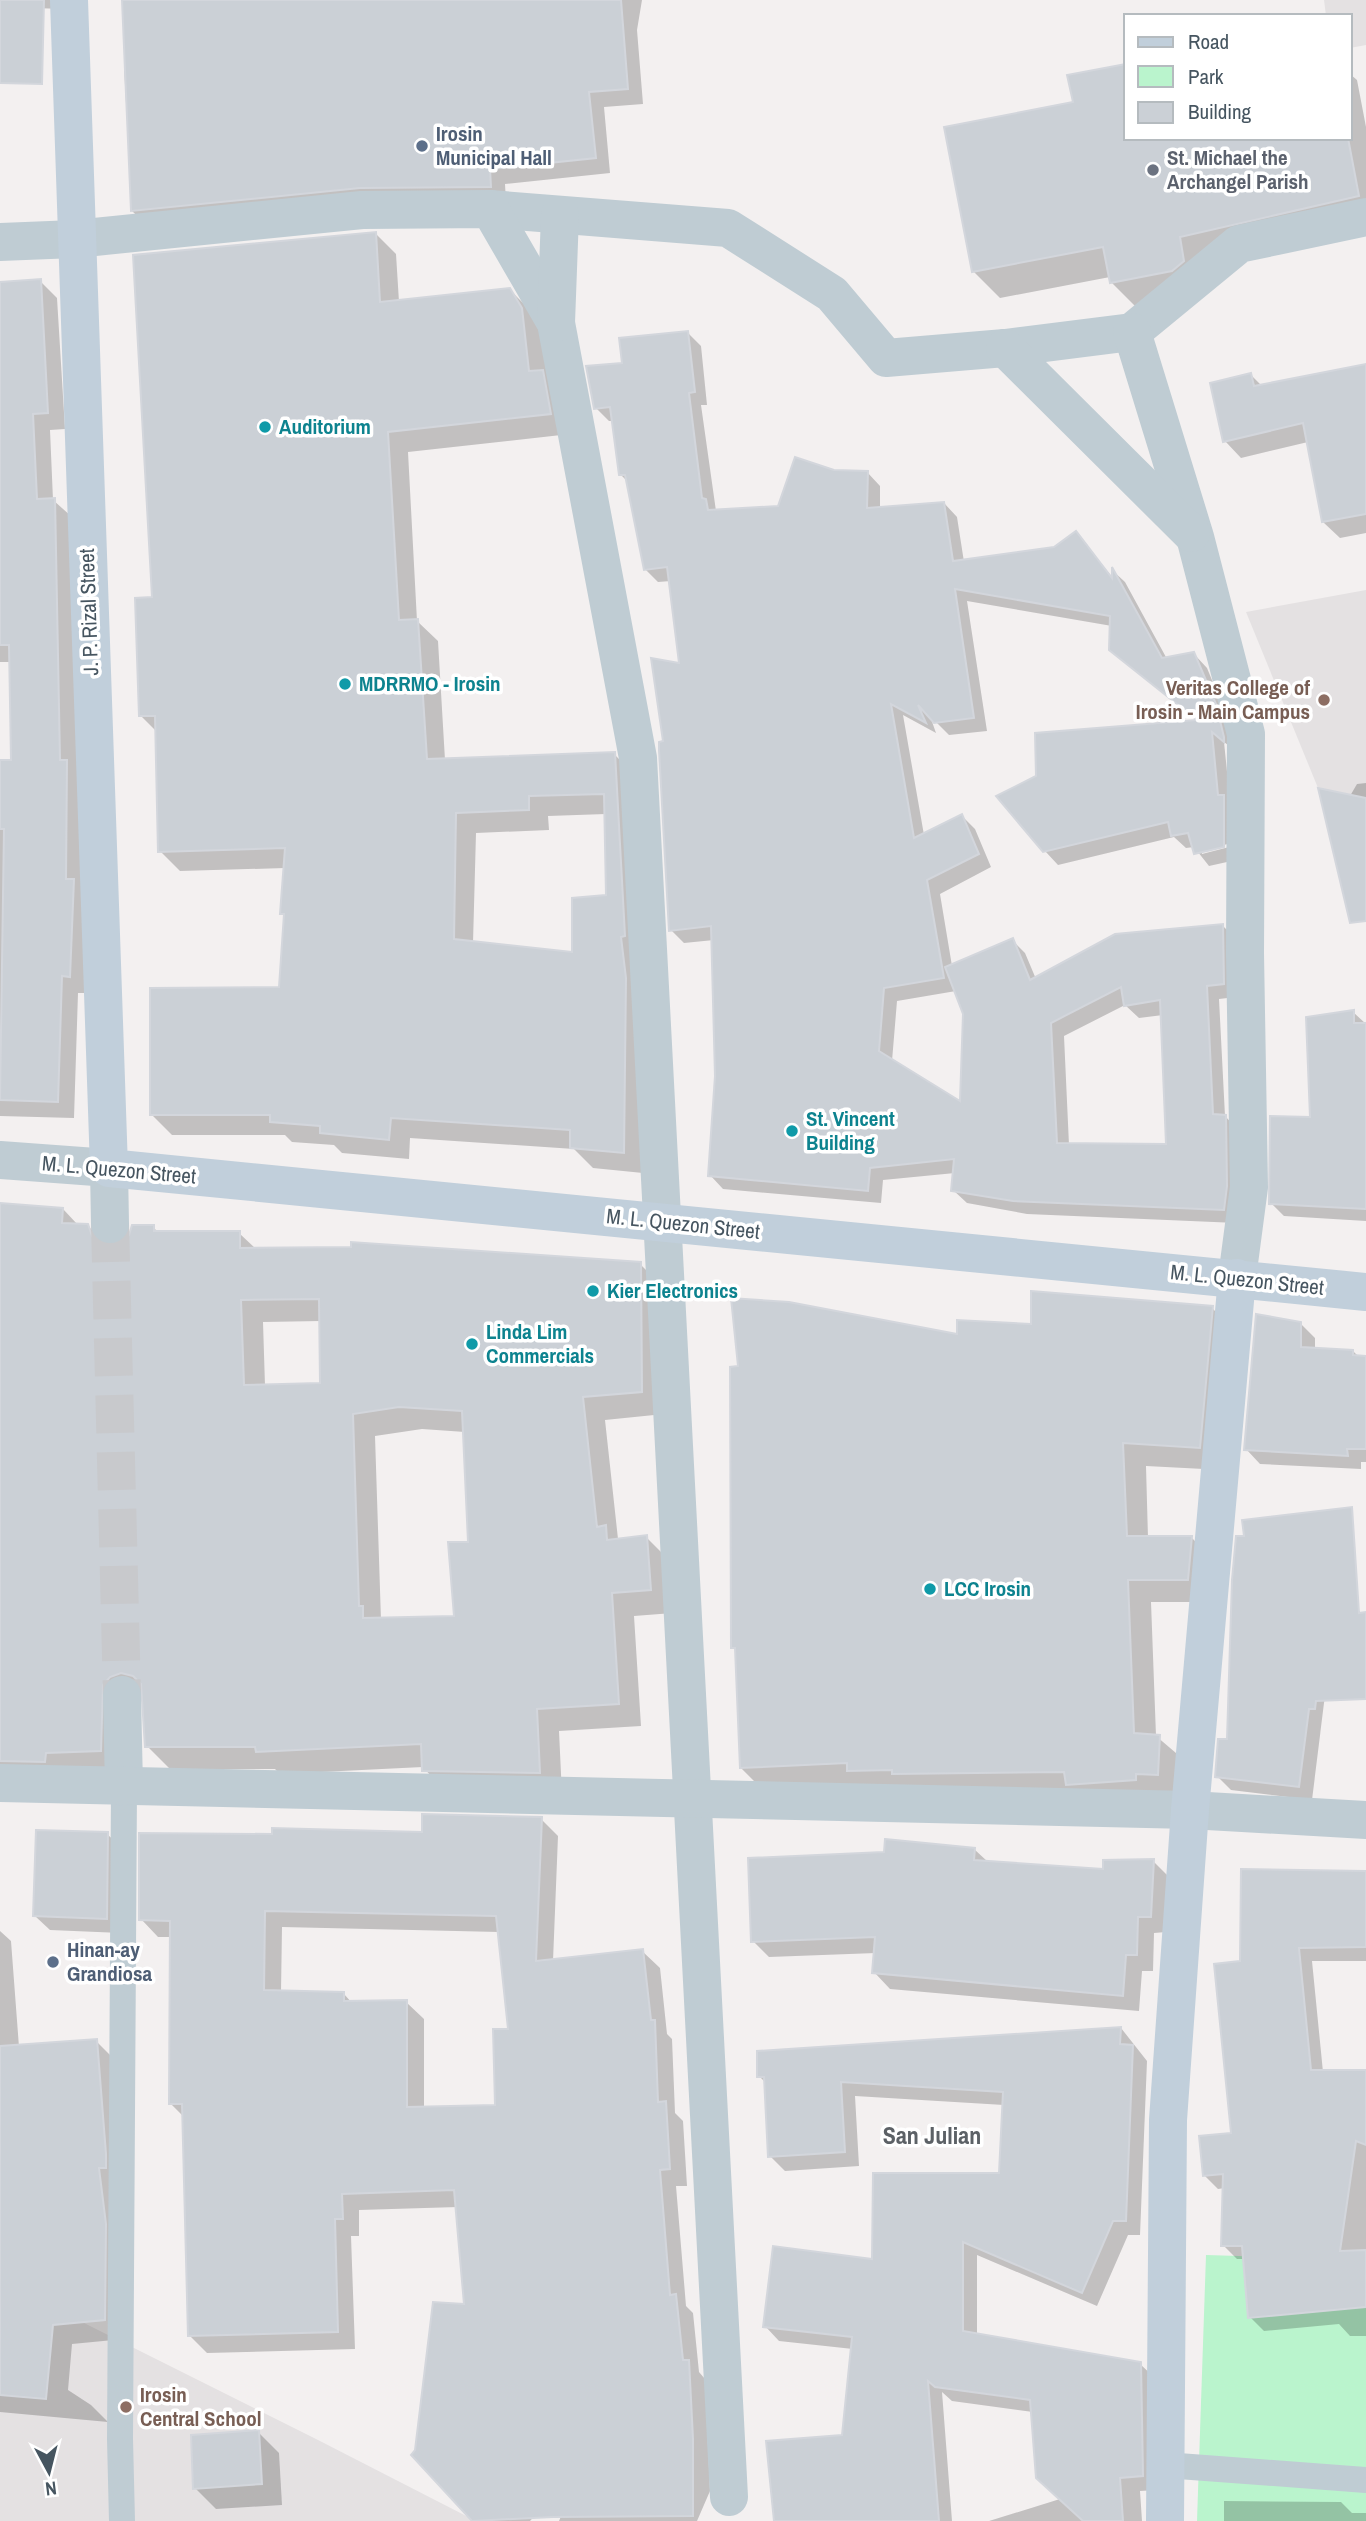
<svg xmlns="http://www.w3.org/2000/svg" width="1366" height="2521" font-family="'Archivo Narrow',sans-serif">
<rect width="100%" height="100%" fill="#f3f0f0"/>
<g fill="#e4e1e2">
<polygon points="1324,0 1366,0 1366,45 1350,48 1350,16 1326,16"/>
<polygon points="1366,590 1366,862 1318,788 1246,612"/>
<polygon points="0,2281 318,2440 476,2521 0,2521"/>
</g>
<polygon fill="#baf4cd" points="1206,2255 1366,2260 1366,2521 1197,2521"/>
<g fill="#0003" fill-rule="evenodd">
<polygon points="0,0 65,0 65,9 0,7"/>
<polygon points="134,0 642,0 637,30 643,104 604,107 610,173 505,184 506,202 148,226 132,211 124,67 129,66"/>
<polygon points="1126,66 1126,138 1350,138 1350,74 1357,80 1366,127 1366,227 1205,263 1138,309 1111,282 1110,277 1000,298 974,272 1075,104 1070,77"/>
<path d="M376 234 396 254 399 302 510 290 530 310 542 330 570 434 408 452 417 621 438 641 445 760 614 754 634 774 643 1173 593 1168 574 1149 410 1138 409 1159 342 1153 334 1145 292 1142 285 1135H172L152 1115 281 989 286 918 281 913 285 868 180 871 160 851 157 732 141 716 154 599ZM606 814 608 896 574 954 473 943 476 833 549 830 548 816Z"/>
<polygon points="40,281 57,298 65,429 50,430 53,500 72,517 87,993 78,993 74,1118 0,1116 0,762 13,762 11,662 0,662 0,285"/>
<path d="M688 333 701 346 707 405H701L716 511 780 507 834 472H867L880 486V508L944 503 957 517 964 562 1054 549 1076 533 1113 578V571L1125 582 1167 659 1194 654 1207 668 1228 719 1237 752 1224 742 1236 860 1209 866 1194 847 1186 848 1174 837 1058 865 1045 851 1198 721 1111 649 1112 626 967 601 987 731 949 735 930 716 936 733 903 715 924 835 962 816 975 829 991 867 940 894 952 966 1012 940 1025 953 1036 979 1223 926 1236 939V997L1219 999 1225 1116 1238 1130 1237 1223 1027 1214 967 1203 953 1190 955 1173 883 1180 881 1203 723 1189 710 1175 717 1076 714 940 684 943 671 930 665 743 681 665 671 581 658 582 645 569 628 482 620 474 614 421H609L596 408 624 364ZM1232 843 1233 846 1202 854V850ZM956 991 965 1014 961 1104 892 1061 897 1001ZM1125 1005 1139 1018 1163 1015 1167 1146 1069 1145 1064 1036Z"/>
<polygon points="1366,366 1366,533 1340,538 1323,522 1308,442 1241,458 1225,441 1250,374 1262,386"/>
<polygon points="1366,783 1366,869 1350,796 1357,784"/>
<polygon points="1353,1012 1366,1024 1366,1221 1284,1216 1271,1203 1312,1119"/>
<path d="M0 1205 63 1209 78 1225H87L110 1248 153 1227 159 1233H239L257 1250 640 1264 663 1287 664 1414 605 1420 618 1539 646 1537 669 1560 673 1613 634 1616 641 1726 559 1731 562 1795 446 1793 423 1767 280 1774 275 1769H170L147 1746 143 1696 133 1699 123 1773 0 1788ZM321 1321 322 1384 265 1386 263 1322ZM422 1429 465 1432 470 1544 456 1618 381 1620 375 1436Z"/>
<polygon points="1212,1308 1235,1331 1223,1470 1146,1466 1148,1538 1192,1538 1214,1561 1211,1602 1151,1602 1156,1736 1183,1759 1181,1797 764,1791 741,1768 737,1650 733,1647 958,1336"/>
<polygon points="1300,1323 1315,1338 1315,1350 1353,1351 1359,1357 1366,1358 1366,1462 1361,1462 1361,1469 1260,1464 1246,1449"/>
<polygon points="1346,1525 1312,1800 1231,1790 1217,1776 1228,1741"/>
<path d="M541 1819 558 1836 553 1961 642 1951 660 1968 667 2034 672 2039 675 2113 683 2121 687 2186H676L686 2306 693 2313 699 2372 705 2379 710 2491 697 2521H559L584 2462 530 2521H474L413 2455 466 2306 458 2207 359 2210V2236H351L355 2349 207 2353 190 2336 184 2117 171 2104V1937H158L141 1919 424 1834ZM282 1927 499 1932 510 2031 497 2106 424 2109V2019L406 2002 352 2003 344 1994 281 1992Z"/>
<polygon points="107,1834 122,1848 121,1933 50,1930 35,1916"/>
<polygon points="974,1849 988,1862 1105,1870 1153,1861 1169,1877 1166,1932 1154,1933 1153,1971 1142,1971 1139,2011 890,1989 874,1972 876,1953 769,1957 753,1941"/>
<polygon points="1366,1873 1366,1961 1312,1961 1323,2072 1366,2072 1366,2336 1350,2336 1339,2324 1264,2331 1250,2317 1245,2259 1237,2259 1223,2245 1225,2188 1218,2189 1204,2175 1233,2135 1242,1963"/>
<polygon points="0,1931 11,1941 19,2047 96,2041 116,2061 124,2339 72,2344 68,2390 91,2405 108,2422 0,2412"/>
<polygon points="1121,2028 1147,2061 1140,2235 1128,2235 1097,2306 977,2255 977,2335 1140,2364 1155,2378 1157,2490 1140,2491 1142,2521 989,2521 1060,2499 1033,2412 952,2401 942,2392 952,2521 775,2521 844,2436 853,2349 779,2341 765,2326 874,2261 1000,2175 1004,2105 855,2096 859,2166 785,2171 770,2156 766,2083 759,2076"/>
<polygon points="258,2432 279,2453 282,2505 216,2509 195,2488"/>
<polygon points="1224,2501 1341,2502 1352,2513 1366,2513 1366,2521 1224,2521"/>
</g>
<g fill="#cbd0d6" stroke="#d3d6dc" stroke-width="2" fill-rule="evenodd">
<polygon points="0,0 44,0 42,84 0,83"/>
<polygon points="122,0 621,0 628,89 589,92 596,158 490,169 491,187 360,188 131,211"/>
<polygon points="1126,64 1126,138 1348,138 1359,196 1180,237 1184,261 1172,271 1110,283 1103,247 972,272 944,127 1073,102 1067,75"/>
<path d="M376 232 380 302 510 288 522 308 529 371 543 370 551 414 388 432 399 620 418 619 427 759 615 752 625 936 621 937 626 978 624 1153 570 1148V1130L391 1118 389 1140 320 1133V1126L270 1122V1115H150V988L279 987 284 914H280L285 848 158 852 155 716H139L135 598 152 597 133 255ZM604 794 606 895 572 898V952L454 939 456 813 529 810V796Z"/>
<polygon points="41,279 48,413 33,414 37,499 55,498 60,760 67,760 66,879 74,879 70,977 62,976 58,1102 0,1100 4,829 0,829 0,760 11,760 9,645 0,645 0,282"/>
<path d="M688 331 695 392 689 393 702 498 706 499 708 510 778 506 795 457 834 470 868 471 867 508 944 502 953 561 1054 547 1076 531 1112 578V567L1162 658 1194 652 1216 704 1224 737V742L1212 732 1218 795H1224V847L1194 854 1188 833 1171 836 1168 822 1043 852 996 796 1036 776 1035 733 1197 720 1109 650 1110 616 955 589 974 718 934 723 918 705 926 723 891 704 914 838 962 814 979 854 927 880 944 978 884 988 879 1051 960 1101 963 1014 945 967 1013 938 1030 980 1115 934 1223 924 1224 984 1207 986 1213 1114 1226 1115 1227 1186 1224 1210 1013 1201 951 1191 954 1159 870 1168 868 1191 708 1176 715 1076 711 926 669 931 659 750V742L663 741 651 658 679 663 667 567 644 570 625 475H619L610 407 594 409 586 366 622 363 619 338ZM1121 987 1124 1006 1160 1000 1166 1144 1057 1143 1051 1023Z"/>
<polygon points="1366,364 1366,514 1322,522 1303,423 1223,442 1210,383 1251,373 1254,386"/>
<polygon points="1318,788 1366,798 1366,921 1350,923"/>
<polygon points="1354,1010 1354,1023 1366,1023 1366,1209 1269,1204 1270,1116 1310,1117 1306,1017"/>
<path d="M0 1203 63 1208 62 1223 88 1224 92 1236 100 1243 110 1246 122 1242 129 1235 132 1225H154V1231H240V1248L351 1247V1242L641 1262 642 1392 583 1397 597 1527 606 1525 607 1540 647 1535 651 1590 612 1593 619 1704 537 1709 540 1773 422 1771 421 1744 256 1752 255 1747H145L141 1684 133 1676 121 1673 110 1677 103 1685 101 1751 46 1753 45 1762 0 1761ZM319 1299 320 1383 244 1385 241 1300ZM399 1407 462 1411 468 1542H448L454 1616 363 1618V1606H359L353 1414Z"/>
<polygon points="1031,1291 1213,1306 1200,1448 1123,1443 1127,1536 1192,1536 1188,1580 1128,1580 1134,1733 1160,1735 1158,1775 1136,1774 1136,1780 1066,1785 1064,1772 892,1774 892,1770 847,1771 847,1763 740,1768 735,1648 731,1648 730,1367 738,1366 731,1298 789,1302 957,1334 957,1320 1031,1324"/>
<polygon points="1256,1314 1301,1322 1301,1347 1353,1350 1353,1355 1366,1356 1366,1449 1347,1449 1348,1456 1244,1450"/>
<polygon points="1352,1507 1359,1613 1366,1612 1366,1699 1316,1701 1315,1709 1309,1709 1299,1787 1215,1777 1218,1739 1227,1739 1232,1580 1236,1536 1244,1536 1242,1520"/>
<path d="M422 1814 542 1817 536 1961 643 1949 651 2020H655L658 2102 666 2101 670 2169 660 2170 670 2295 676 2294 683 2360H689L693 2439V2516L553 2517 472 2521 411 2455 415 2450 433 2302 464 2304 454 2190 342 2194 343 2219H335L338 2332 188 2336 182 2104H169L170 1921 139 1920V1833L272 1834V1828L422 1832ZM265 1911 496 1916 508 2029H493L495 2105 407 2107V2000L344 2001V1992L264 1990Z"/>
<polygon points="36,1830 108,1832 107,1919 33,1916"/>
<polygon points="885,1839 975,1848 974,1860 1103,1869 1103,1860 1154,1859 1151,1917 1138,1917 1137,1955 1126,1955 1123,1996 872,1973 875,1937 751,1942 748,1858 884,1852"/>
<polygon points="1241,1869 1366,1871 1366,1947 1299,1948 1311,2070 1366,2070 1366,2145 1356,2141 1340,2251 1366,2250 1366,2307 1248,2318 1242,2246 1221,2246 1223,2174 1203,2176 1199,2136 1231,2133 1214,1964 1240,1961"/>
<polygon points="1121,2027 1120,2044 1133,2045 1126,2221 1113,2221 1082,2293 963,2242 963,2331 1141,2362 1143,2476 1120,2478 1123,2521 1083,2521 1036,2478 1030,2400 935,2387 928,2381 939,2521 774,2521 766,2441 842,2435 852,2337 763,2327 773,2246 872,2259 873,2173 999,2173 1003,2092 841,2082 845,2152 768,2157 764,2077 757,2077 757,2051"/>
<polygon points="97,2039 106,2154 106,2168 99,2168 106,2224 105,2320 53,2325 46,2399 0,2395 0,2046"/>
<polygon points="259,2430 262,2484 193,2489 191,2435"/>
</g>
<g fill="none" stroke-linecap="round" stroke-linejoin="round">
<polyline stroke="#c8c9cc" stroke-width="38" stroke-dasharray="38 19" stroke-linecap="butt" points="110,1224 122,1695"/>
<g stroke="#bfccd3" stroke-width="26">
<polyline points="1165,2465 1366,2480"/>
<polyline points="122,2521 120,2439 124,1787"/>
</g>
<g stroke="#bfccd3" stroke-width="38">
<polyline points="490,209 728,228 832,294 886,358 1005,348 1132,332 1239,244 1366,217"/>
<polyline points="0,242 75,239 362,210 490,209 556,323 638,758 729,2497"/>
<polyline points="556,323 560,215"/>
<polyline points="1132,332 1195,537 1246,734 1245,953 1249,1187 1237,1278"/>
<polyline points="1005,348 1191,533"/>
<polyline points="0,1160 109,1168 110,1224"/>
<polyline points="122,1695 124,1787"/>
<polyline points="0,1783 1190,1810 1366,1820"/>
</g>
<g stroke="#c1cfdb" stroke-width="38">
<polyline points="69,0 109,1168 1366,1292"/>
<polyline points="1165,2521 1168,2120 1190,1810 1237,1278"/>
</g>
</g>
<g fill="#5c6f8a" stroke="#fff" stroke-width="2.5">
<circle cx="422" cy="146" r="7"/>
<circle cx="53" cy="1962" r="7"/>
</g>
<circle fill="#6b7280" stroke="#fff" stroke-width="2.5" cx="1153" cy="170" r="7"/>
<g fill="#0f9aa8" stroke="#fff" stroke-width="2.5">
<circle cx="265" cy="427" r="7"/>
<circle cx="345" cy="684" r="7"/>
<circle cx="792" cy="1131" r="7"/>
<circle cx="593" cy="1291" r="7"/>
<circle cx="472" cy="1344" r="7"/>
<circle cx="930" cy="1589" r="7"/>
</g>
<g fill="#8d6e63" stroke="#fff" stroke-width="2.5">
<circle cx="1324" cy="700" r="7"/>
<circle cx="126" cy="2407" r="7"/>
</g>
<g text-anchor="middle" stroke-width="7" stroke-linejoin="round" paint-order="stroke">
<g font-size="21" font-weight="bold" fill="#4e5e75" stroke="#fff" text-anchor="start">
<text x="436" y="141">Irosin<tspan x="436" dy="24">Municipal Hall</tspan></text>
<text x="67" y="1957">Hinan-ay<tspan x="67" dy="24">Grandiosa</tspan></text>
</g>
<g font-size="21" font-weight="bold" fill="#5b616d" stroke="#fff" text-anchor="start">
<text x="1167" y="165">St. Michael the<tspan x="1167" dy="24">Archangel Parish</tspan></text>
</g>
<g font-size="21" font-weight="bold" fill="#0d838f" stroke="#fff" text-anchor="start">
<text x="279" y="434">Auditorium</text>
<text x="359" y="691">MDRRMO - Irosin</text>
<text x="806" y="1126">St. Vincent<tspan x="806" dy="24">Building</tspan></text>
<text x="607" y="1298">Kier Electronics</text>
<text x="486" y="1339">Linda Lim<tspan x="486" dy="24">Commercials</tspan></text>
<text x="944" y="1596">LCC Irosin</text>
</g>
<g font-size="21" fill="#465560" stroke="#fff">
<text transform="translate(89 612) rotate(-92)" y="7">J. P. Rizal Street</text>
<text transform="translate(119 1170) rotate(5)" y="7">M. L. Quezon Street</text>
<text transform="translate(683 1224) rotate(6)" y="7">M. L. Quezon Street</text>
<text transform="translate(1247 1280) rotate(6)" y="7">M. L. Quezon Street</text>
</g>
<g font-size="21" font-weight="bold" fill="#785e54" stroke="#fff" text-anchor="end">
<text x="1310" y="695">Veritas College of<tspan x="1310" dy="24">Irosin - Main Campus</tspan></text>
<text x="140" y="2402" text-anchor="start">Irosin<tspan x="140" dy="24">Central School</tspan></text>
</g>
<g font-size="24" font-weight="bold" fill="#5c6166" stroke="#fff">
<text x="932" y="2144">San Julian</text>
</g>
</g>
<rect x="1124" y="14" width="228" height="126" fill="#ffffff" stroke="#b5bbbf" stroke-width="2"/>
<rect x="1138" y="37" width="35" height="10" fill="#c1cfdb" stroke="#b5bbbf" stroke-width="2"/>
<text x="1188" y="49" font-size="21" fill="#465560">Road</text>
<rect x="1138" y="66" width="35" height="21" fill="#baf4cd" stroke="#b5bbbf" stroke-width="2"/>
<text x="1188" y="84" font-size="21" fill="#465560">Park</text>
<rect x="1138" y="102" width="35" height="21" fill="#cbd0d6" stroke="#b5bbbf" stroke-width="2"/>
<text x="1188" y="119" font-size="21" fill="#465560">Building</text>
<g transform="translate(49 2472) rotate(173)" stroke="#ffffff" stroke-width="5" paint-order="stroke">
<path d="M0-5L12 26L0 18L-12 26Z" fill="#465560"/>
<text y="-10" font-size="19" font-weight="bold" text-anchor="middle" fill="#465560">N</text>
</g>
</svg>
